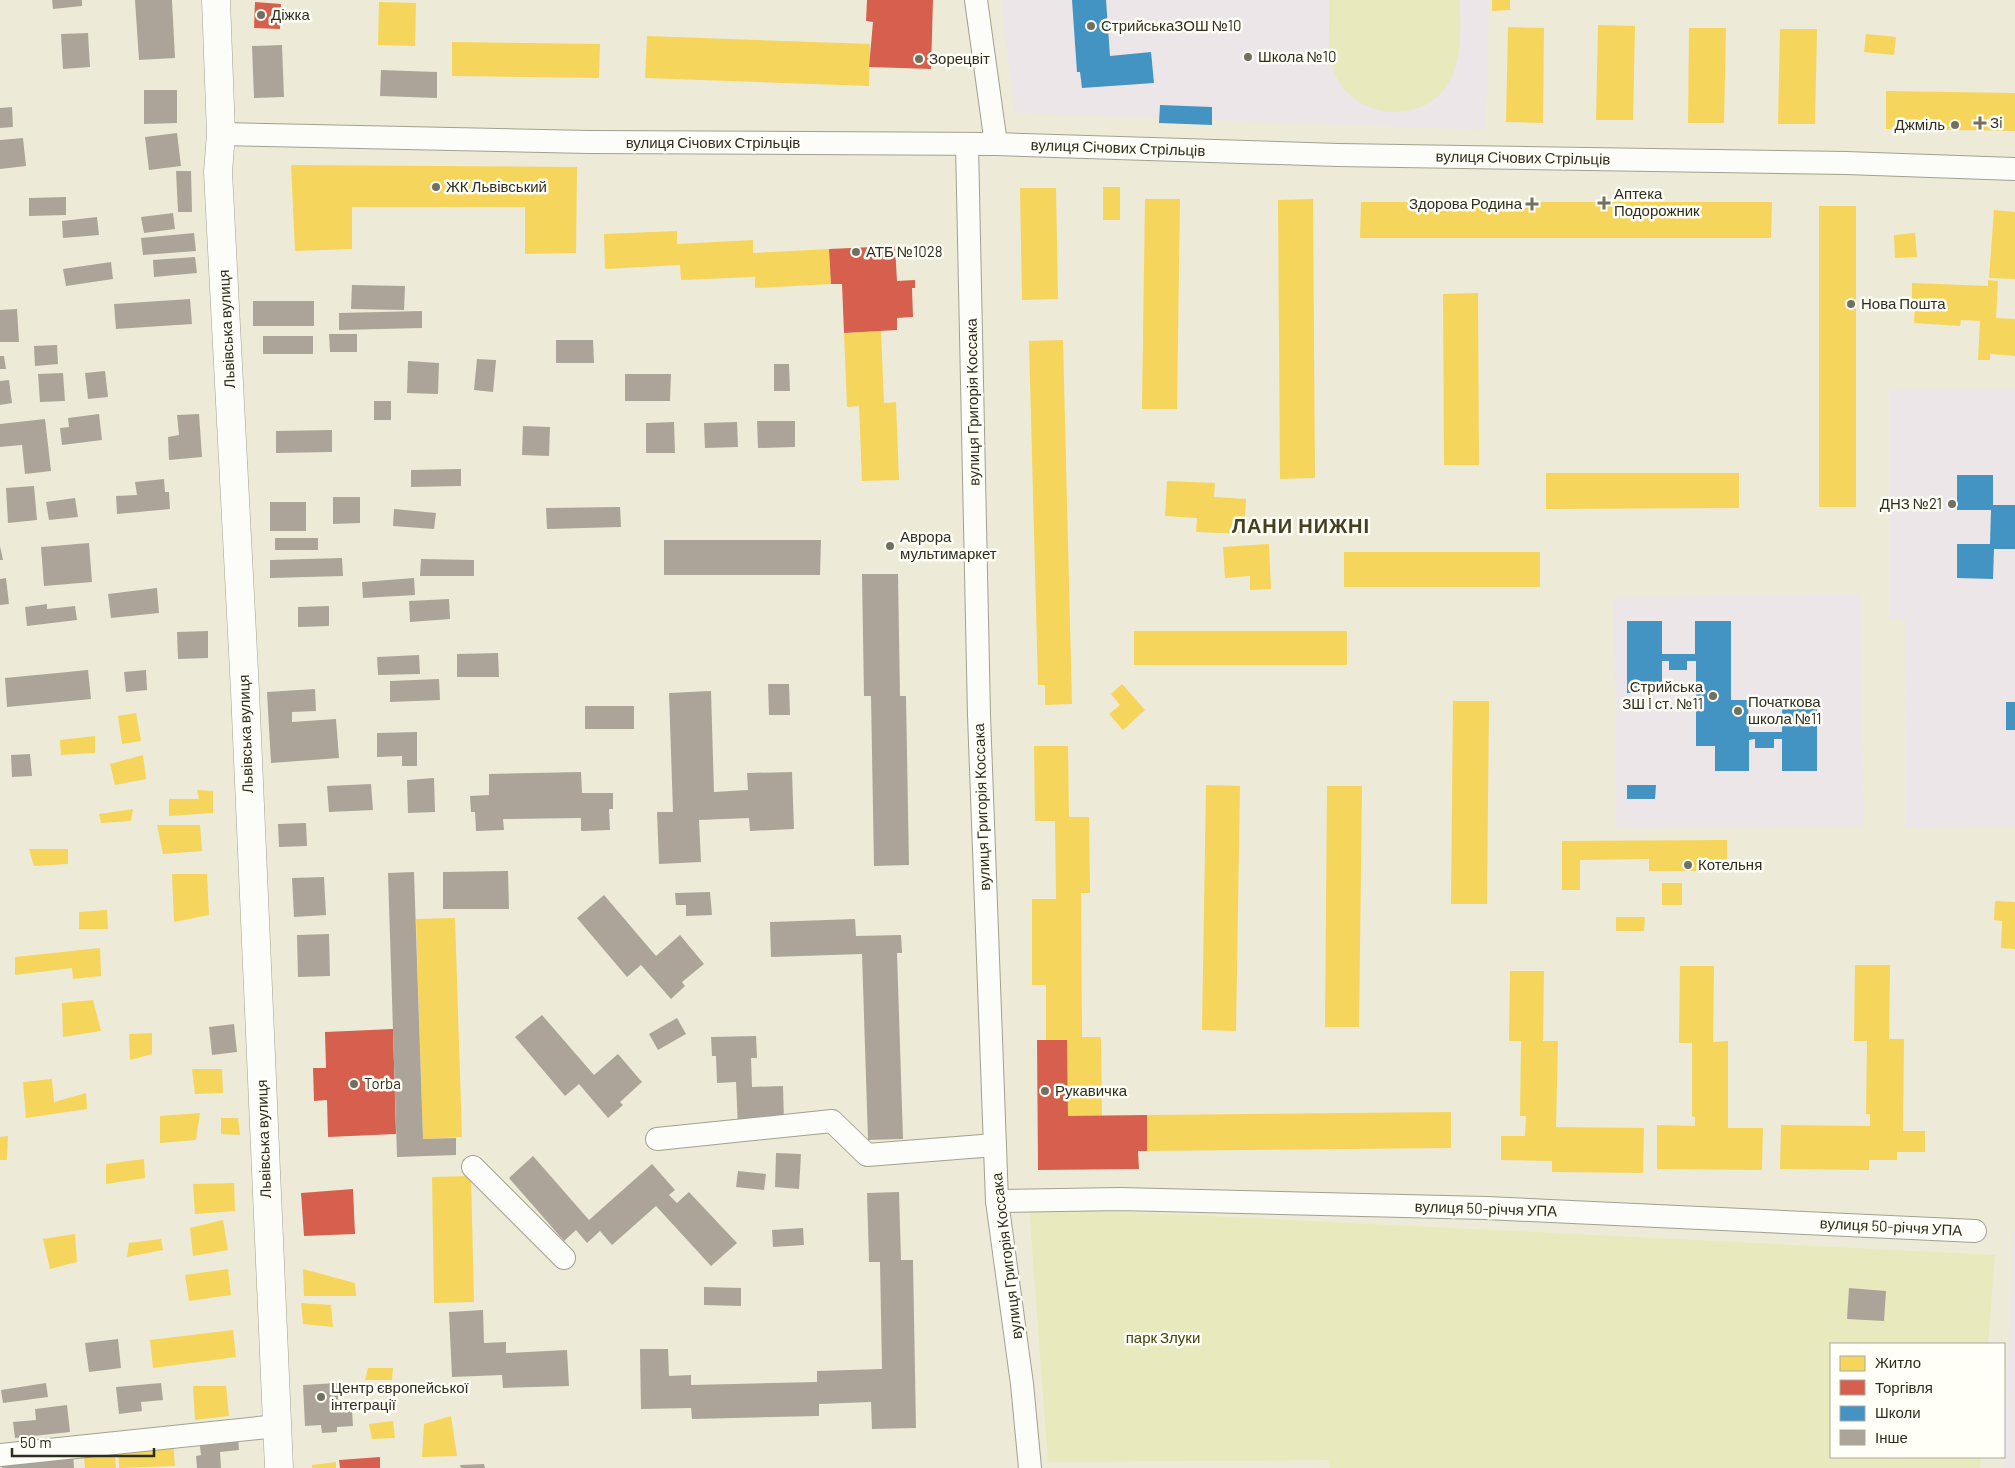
<svg xmlns="http://www.w3.org/2000/svg" width="2015" height="1468" font-family="Barlow,sans-serif">
<rect width="100%" height="100%" fill="#edebd7"/>
<g fill="#ece6e8">
<polygon points="1001,0 1489,0 1486,130 1015,113"/>
<polygon points="2015,389 2015,826 1906,828 1905,620 1890,620 1890,390"/>
<polygon points="1861,594 1863,826 1616,828 1614,597"/>
<polygon points="2013,1231 2015,1231 2015,1468 2004,1468"/>
</g>
<g fill="#e8e9bd">
<path d="M1330 0H1460C1460 28 1464 61 1447 86 1417 128 1349 117 1333 69 1326 48 1330 21 1330 0Z"/>
<polygon points="1029,1207 1995,1255 1988,1344 1831,1344 1831,1457 1981,1457 1980,1468 1330,1468 1328,1460 1048,1462"/>
</g>
<g fill="#f6d55c">
<polygon points="1492,0 1510,0 1510,10 1492,11"/>
<polygon points="379,2 416,3 415,46 378,45"/>
<polygon points="1598,25 1635,26 1633,120 1596,120"/>
<polygon points="1508,27 1544,28 1543,123 1506,122"/>
<polygon points="1689,28 1726,28 1724,123 1688,123"/>
<polygon points="1780,29 1817,29 1815,124 1778,124"/>
<polygon points="1866,34 1896,37 1894,55 1864,52"/>
<polygon points="647,36 870,44 869,86 645,78"/>
<polygon points="452,42 600,44 599,78 452,76"/>
<polygon points="1886,91 2015,93 2015,131 1886,129"/>
<polygon points="291,165 577,167 576,253 525,254 525,207 352,207 352,249 295,251"/>
<rect x="1103" y="187" width="17" height="33"/>
<polygon points="1020,188 1056,188 1058,299 1022,300"/>
<polygon points="1145,199 1180,199 1177,409 1142,409"/>
<polygon points="1313,199 1315,478 1280,479 1278,200"/>
<polygon points="1361,202 1772,202 1771,238 1360,238"/>
<rect x="1819" y="206" width="37" height="301"/>
<polygon points="1994,210 2015,212 2015,279 1989,278"/>
<polygon points="677,231 677,244 753,240 753,253 829,249 831,284 755,288 755,277 681,280 680,265 605,269 604,234"/>
<polygon points="1915,233 1917,257 1895,258 1894,235"/>
<polygon points="1988,280 1998,281 1996,318 2015,319 2015,356 1990,354 1990,360 1978,360 1980,321 1961,320 1960,326 1914,323 1915,302 1912,302 1912,283 1988,286"/>
<polygon points="1478,293 1479,465 1444,465 1443,294"/>
<polygon points="881,331 884,403 896,402 899,480 862,481 859,406 847,407 844,333"/>
<polygon points="1063,340 1072,704 1045,705 1045,685 1038,685 1029,341"/>
<polygon points="1546,473 1739,473 1739,508 1546,509"/>
<polygon points="1167,481 1215,483 1214,497 1246,499 1244,534 1196,532 1197,518 1165,516"/>
<polygon points="1269,544 1271,589 1250,590 1250,576 1225,578 1223,547"/>
<rect x="1344" y="552" width="196" height="35"/>
<rect x="1134" y="631" width="213" height="34"/>
<polygon points="1122,684 1145,710 1123,730 1109,714 1120,705 1111,694"/>
<polygon points="1453,701 1489,701 1487,904 1451,904"/>
<polygon points="136,713 141,741 122,744 118,716"/>
<polygon points="95,736 95,753 61,755 60,740"/>
<polygon points="1034,746 1068,746 1069,817 1089,817 1090,893 1081,893 1082,1037 1101,1037 1102,1116 1068,1116 1067,1040 1046,1040 1046,985 1032,985 1032,899 1056,899 1056,893 1055,821 1035,821"/>
<polygon points="143,755 146,779 115,785 110,764"/>
<polygon points="1206,785 1240,786 1236,1031 1202,1030"/>
<polygon points="1327,786 1362,786 1359,1027 1325,1027"/>
<polygon points="197,790 213,791 213,813 169,816 169,799 199,799"/>
<polygon points="133,809 131,821 101,823 99,814"/>
<polygon points="157,825 200,825 202,851 163,854"/>
<polygon points="1727,840 1727,871 1649,871 1649,859 1580,860 1580,890 1562,890 1562,841"/>
<polygon points="29,849 68,849 68,864 34,866"/>
<polygon points="172,874 207,874 209,915 174,922"/>
<rect x="1662" y="883" width="20" height="22"/>
<polygon points="1995,901 2015,902 2015,949 2001,948 2002,921 1994,920"/>
<polygon points="107,910 108,929 79,929 79,912"/>
<polygon points="1616,917 1645,917 1644,931 1616,931"/>
<polygon points="455,918 462,1137 423,1139 416,919"/>
<polygon points="100,948 101,976 73,979 72,968 15,975 15,957"/>
<polygon points="1855,965 1890,965 1889,1039 1904,1039 1903,1131 1925,1131 1925,1152 1897,1152 1897,1160 1869,1160 1869,1170 1780,1169 1781,1125 1870,1126 1870,1114 1866,1114 1867,1041 1854,1041"/>
<polygon points="1680,966 1714,966 1713,1042 1728,1041 1728,1128 1763,1128 1762,1170 1657,1169 1657,1125 1695,1126 1695,1117 1692,1116 1692,1043 1679,1043"/>
<polygon points="1510,971 1544,971 1543,1041 1558,1041 1556,1127 1644,1128 1643,1173 1552,1172 1552,1161 1501,1160 1501,1136 1525,1136 1526,1116 1520,1116 1521,1041 1509,1041"/>
<polygon points="93,1000 101,1031 63,1037 62,1003"/>
<polygon points="152,1033 152,1054 130,1060 129,1034"/>
<polygon points="192,1069 222,1069 223,1093 195,1094"/>
<polygon points="52,1079 54,1102 86,1093 87,1109 26,1118 23,1082"/>
<polygon points="1451,1112 1451,1148 1147,1151 1147,1115"/>
<polygon points="200,1113 196,1140 160,1143 160,1116"/>
<polygon points="221,1118 238,1118 240,1135 221,1134"/>
<polygon points="8,1136 7,1160 0,1160 0,1137"/>
<polygon points="144,1159 145,1178 106,1184 106,1164"/>
<polygon points="471,1176 474,1302 434,1303 432,1177"/>
<polygon points="234,1183 235,1211 195,1214 193,1184"/>
<polygon points="223,1220 228,1250 193,1256 190,1228"/>
<polygon points="75,1234 77,1262 50,1269 43,1239"/>
<polygon points="161,1239 163,1250 127,1257 129,1243"/>
<polygon points="228,1269 231,1295 189,1301 185,1275"/>
<polygon points="303,1269 355,1283 356,1296 304,1296"/>
<polygon points="301,1303 331,1305 333,1327 303,1324"/>
<polygon points="233,1330 236,1357 153,1368 150,1340"/>
<polygon points="368,1368 393,1368 392,1380 365,1380"/>
<polygon points="193,1386 226,1386 229,1416 195,1420"/>
<polygon points="451,1416 457,1456 422,1457 424,1424"/>
<polygon points="393,1421 395,1438 372,1439 369,1424"/>
<polygon points="173,1441 175,1466 119,1468 118,1445"/>
<polygon points="114,1447 116,1468 85,1468 83,1450"/>
<polygon points="336,1462 336,1468 312,1468 312,1465"/>
</g>
<g fill="#d6604d">
<polygon points="867,0 933,0 931,69 869,67 873,22 866,21"/>
<polygon points="255,2 281,4 280,29 254,28"/>
<polygon points="895,246 897,281 915,280 915,288 912,288 913,317 897,318 897,330 844,333 842,284 831,284 829,249"/>
<polygon points="393,1029 396,1134 328,1137 327,1100 314,1101 313,1068 326,1068 325,1032"/>
<polygon points="1037,1040 1067,1040 1068,1116 1147,1115 1147,1151 1138,1151 1139,1169 1038,1170"/>
<polygon points="353,1189 355,1234 304,1236 301,1193"/>
<polygon points="380,1457 380,1468 340,1468 339,1460"/>
</g>
<g fill="#4393c3">
<polygon points="1072,0 1106,0 1110,56 1151,52 1154,83 1082,88 1080,72 1077,72"/>
<polygon points="1160,105 1212,107 1212,125 1159,123"/>
<polygon points="1957,475 1993,475 1993,505 2015,505 2015,549 1994,549 1993,579 1957,578 1957,544 1990,544 1991,510 1957,510"/>
<polygon points="1627,621 1662,621 1662,654 1695,654 1695,621 1731,621 1731,700 1748,700 1749,732 1782,732 1782,699 1817,699 1817,771 1782,771 1782,739 1774,739 1774,748 1755,748 1755,739 1749,740 1749,771 1715,771 1715,746 1696,746 1696,661 1687,661 1687,670 1669,670 1669,661 1662,661 1662,693 1627,693"/>
<rect x="2006" y="702" width="9" height="28"/>
<polygon points="1627,785 1656,785 1655,799 1627,799"/>
</g>
<g fill="#aca499">
<polygon points="52,0 82,0 82,6 53,9"/>
<polygon points="135,0 172,0 175,58 139,60"/>
<polygon points="88,33 90,67 63,69 61,34"/>
<polygon points="282,45 284,97 254,98 252,46"/>
<polygon points="381,70 437,72 437,98 380,96"/>
<polygon points="144,90 177,90 177,123 144,124"/>
<polygon points="12,107 13,127 0,128 0,108"/>
<polygon points="177,133 181,166 149,170 145,137"/>
<polygon points="23,138 26,166 0,169 0,140"/>
<polygon points="176,171 191,171 192,212 178,212"/>
<polygon points="66,197 66,215 29,216 29,198"/>
<polygon points="173,213 175,229 144,233 141,217"/>
<polygon points="97,217 99,235 63,238 62,221"/>
<polygon points="194,233 196,251 143,255 141,238"/>
<polygon points="195,257 197,273 154,277 153,260"/>
<polygon points="111,262 113,279 66,286 63,269"/>
<polygon points="352,285 405,286 404,310 351,309"/>
<polygon points="190,299 192,324 116,329 114,304"/>
<rect x="253" y="301" width="61" height="25"/>
<polygon points="17,309 19,342 0,342 0,310"/>
<polygon points="422,311 422,328 339,330 339,313"/>
<polygon points="329,334 357,334 357,352 330,352"/>
<rect x="263" y="336" width="50" height="18"/>
<polygon points="556,340 593,340 594,363 556,363"/>
<polygon points="57,345 58,364 35,366 34,346"/>
<polygon points="0,356 4,356 6,369 0,369"/>
<polygon points="477,359 496,360 493,392 474,390"/>
<polygon points="408,361 439,363 438,394 407,393"/>
<polygon points="774,364 789,364 790,391 774,391"/>
<polygon points="105,371 108,397 88,399 85,373"/>
<polygon points="63,373 65,401 40,402 38,374"/>
<polygon points="625,374 671,374 670,401 625,401"/>
<polygon points="9,380 12,403 0,405 0,381"/>
<rect x="374" y="401" width="17" height="19"/>
<polygon points="99,414 102,440 62,445 60,428 69,427 68,418"/>
<polygon points="199,414 202,457 169,460 168,437 179,435 177,415"/>
<polygon points="45,419 51,471 25,474 22,445 0,447 0,424"/>
<polygon points="757,421 795,421 795,447 758,448"/>
<polygon points="674,422 675,453 646,453 646,423"/>
<polygon points="737,422 738,447 705,448 704,423"/>
<polygon points="523,426 550,427 549,456 522,455"/>
<polygon points="332,430 332,452 276,453 276,431"/>
<polygon points="461,469 461,486 411,487 411,470"/>
<polygon points="164,479 165,492 169,492 170,509 117,514 116,496 137,495 135,482"/>
<polygon points="34,486 37,520 8,523 6,488"/>
<polygon points="333,497 360,497 360,523 333,524"/>
<polygon points="75,498 78,517 49,520 46,502"/>
<rect x="270" y="502" width="36" height="29"/>
<polygon points="620,507 621,527 547,529 546,508"/>
<polygon points="394,509 436,513 434,529 393,526"/>
<rect x="275" y="538" width="43" height="12"/>
<polygon points="664,540 821,540 820,575 664,575"/>
<polygon points="89,543 92,582 44,586 41,547"/>
<polygon points="0,546 3,560 0,560"/>
<polygon points="342,558 343,576 270,578 270,560"/>
<polygon points="421,559 474,560 474,576 420,576"/>
<polygon points="862,574 898,574 900,696 906,696 909,865 874,866 871,696 864,696"/>
<polygon points="6,578 9,604 0,605 0,579"/>
<polygon points="414,578 415,595 363,598 362,582"/>
<polygon points="157,588 159,613 111,618 108,594"/>
<polygon points="449,599 450,619 410,622 409,601"/>
<polygon points="47,604 47,609 75,606 77,620 27,626 25,607"/>
<polygon points="329,606 329,626 298,627 298,607"/>
<polygon points="208,631 208,658 178,659 177,632"/>
<polygon points="498,653 499,677 457,677 457,654"/>
<polygon points="419,655 420,674 378,675 377,657"/>
<polygon points="88,670 91,699 7,707 5,678"/>
<polygon points="146,670 147,690 126,692 124,672"/>
<polygon points="439,679 440,700 390,702 390,681"/>
<polygon points="768,684 789,684 790,715 769,715"/>
<polygon points="315,689 316,711 292,712 292,722 336,719 339,758 271,763 267,692"/>
<polygon points="711,691 714,792 748,790 747,773 792,772 794,829 750,831 749,818 699,820 701,862 659,864 657,812 673,812 669,693"/>
<rect x="585" y="706" width="49" height="23"/>
<polygon points="417,732 417,766 402,766 402,756 377,757 377,733"/>
<polygon points="30,754 32,776 12,777 11,755"/>
<polygon points="581,772 582,793 613,793 613,809 609,809 610,830 581,831 581,818 503,819 504,830 476,831 475,812 471,812 470,796 489,795 489,774"/>
<polygon points="434,778 435,812 408,813 407,780"/>
<polygon points="371,784 373,810 329,812 327,786"/>
<polygon points="306,823 307,846 279,847 278,824"/>
<polygon points="508,871 509,909 443,909 443,872"/>
<polygon points="414,872 423,1139 456,1138 456,1155 397,1157 388,873"/>
<polygon points="324,877 326,915 294,917 292,878"/>
<polygon points="710,892 712,915 686,916 686,905 676,905 675,893"/>
<polygon points="604,895 656,956 680,935 704,964 682,982 685,986 671,999 641,965 627,977 577,918"/>
<polygon points="855,919 856,936 901,935 902,953 897,953 903,1139 868,1140 862,954 771,957 770,922"/>
<polygon points="329,934 330,976 298,977 297,935"/>
<polygon points="542,1015 594,1075 618,1054 642,1082 620,1102 623,1105 608,1118 579,1084 565,1096 515,1037"/>
<polygon points="677,1018 686,1034 658,1050 649,1034"/>
<polygon points="234,1024 237,1052 212,1055 209,1027"/>
<polygon points="756,1036 757,1058 751,1058 752,1087 783,1086 784,1122 738,1127 736,1082 717,1083 716,1056 712,1056 711,1037"/>
<polygon points="776,1153 801,1154 799,1189 775,1187"/>
<polygon points="533,1156 589,1220 652,1164 675,1190 669,1195 677,1203 689,1192 737,1243 711,1266 656,1206 612,1245 600,1231 587,1243 576,1230 564,1241 509,1178"/>
<polygon points="738,1171 766,1174 764,1190 736,1187"/>
<polygon points="899,1192 901,1260 913,1260 916,1428 872,1429 871,1402 819,1404 819,1416 692,1419 691,1408 641,1409 640,1349 668,1349 669,1376 691,1375 691,1385 817,1382 817,1371 882,1369 880,1262 869,1262 867,1193"/>
<polygon points="803,1228 804,1245 773,1247 772,1230"/>
<polygon points="704,1287 741,1288 741,1306 704,1305"/>
<polygon points="1849,1288 1886,1291 1884,1321 1847,1319"/>
<polygon points="483,1310 484,1343 506,1342 506,1353 567,1350 569,1386 503,1388 502,1375 452,1377 449,1312"/>
<polygon points="118,1339 121,1368 89,1372 85,1343"/>
<polygon points="46,1383 48,1397 3,1403 1,1390"/>
<polygon points="161,1383 163,1400 141,1402 142,1411 119,1414 116,1387"/>
<polygon points="337,1383 339,1410 352,1409 353,1426 337,1427 337,1432 322,1433 321,1425 305,1426 303,1385"/>
<polygon points="67,1405 70,1432 15,1438 13,1422 36,1420 35,1409"/>
<polygon points="238,1436 239,1450 220,1452 221,1468 197,1468 196,1456 201,1455 199,1439"/>
<polygon points="73,1453 74,1468 2,1468 1,1461"/>
<polygon points="484,1464 485,1468 461,1468 460,1465"/>
</g>
<g fill="none" stroke-linecap="round" stroke-linejoin="round">
<g stroke="#a2a091" stroke-width="24">
<g id="minor">
<polyline points="976,0 996,144"/>
<polyline points="221,134 588,142 996,144 1338,155 1846,163 2015,169"/>
<polyline points="967,144 979,715 997,1201 1022,1384 1030,1468"/>
<polyline points="657,1139 832,1121 867,1155 995,1145"/>
<polyline points="473,1167 564,1258"/>
<polyline points="997,1201 1120,1199 1486,1208 1975,1231"/>
<polyline points="0,1455 277,1426"/>
</g>
</g>
<g stroke="#a2a091" stroke-width="29">
<polyline id="major" points="216,0 221,134 218,172 245,691 279,1468"/>
</g>
<use href="#minor" stroke="#fcfcf9" stroke-width="22"/>
<use href="#major" stroke="#fcfcf9" stroke-width="28"/>
</g>
<g fill="#72705f" stroke="#fffef7" stroke-width="2">
<circle cx="261" cy="15" r="5"/>
<circle cx="1091" cy="26" r="5"/>
<circle cx="1248" cy="57" r="5"/>
<circle cx="919" cy="59" r="5"/>
<path d="M1977.5 115.5h5v5h5v5h-5v5h-5v-5h-5v-5h5z"/>
<circle cx="1955" cy="125" r="5"/>
<circle cx="436" cy="187" r="5"/>
<path d="M1601.5 195.5h5v5h5v5h-5v5h-5v-5h-5v-5h5z"/>
<path d="M1529.5 196.5h5v5h5v5h-5v5h-5v-5h-5v-5h5z"/>
<circle cx="856" cy="252" r="5"/>
<circle cx="1851" cy="304" r="5"/>
<circle cx="1952" cy="504" r="5"/>
<circle cx="890" cy="546" r="5"/>
<circle cx="1713" cy="696" r="5"/>
<circle cx="1738" cy="711" r="5"/>
<circle cx="1688" cy="865" r="5"/>
<circle cx="354" cy="1084" r="5"/>
<circle cx="1045" cy="1091" r="5"/>
<circle cx="321" cy="1397" r="5"/>
</g>
<g text-anchor="middle" stroke-width="5" stroke-linejoin="round" paint-order="stroke">
<g font-size="15" fill="#2f2d1f" stroke="#fffef7" text-anchor="start">
<text x="271" y="20">Діжка</text>
<text x="1101" y="31">СтрийськаЗОШ №10</text>
<text x="1258" y="62">Школа №10</text>
<text x="929" y="64">Зорецвіт</text>
<text x="1990" y="128">Зi</text>
<text x="1945" y="130" text-anchor="end">Джміль</text>
<text x="446" y="192">ЖК Львівський</text>
<text x="1614" y="199">Аптека<tspan x="1614" dy="17">Подорожник</tspan></text>
<text x="1522" y="209" text-anchor="end">Здорова Родина</text>
<text x="866" y="257">АТБ №1028</text>
<text x="1861" y="309">Нова Пошта</text>
<text x="1942" y="509" text-anchor="end">ДНЗ №21</text>
<text x="900" y="542">Аврора<tspan x="900" dy="17">мультимаркет</tspan></text>
<text x="1703" y="692" text-anchor="end">Стрийська<tspan x="1703" dy="17">ЗШ I ст. №11</tspan></text>
<text x="1748" y="707">Початкова<tspan x="1748" dy="17">школа №11</tspan></text>
<text x="1698" y="870">Котельня</text>
<text x="364" y="1089">Torba</text>
<text x="1055" y="1096">Рукавичка</text>
<text x="331" y="1393">Центр європейської<tspan x="331" dy="17">інтеграції</tspan></text>
</g>
<g font-size="15" fill="#2f2d1f" stroke="#fffef7">
<text x="713" y="148">вулиця Січових Стрільців</text>
<text transform="translate(1118 148) rotate(2)" y="5">вулиця Січових Стрільців</text>
<text transform="translate(1523 158) rotate(1)" y="5">вулиця Січових Стрільців</text>
<text transform="translate(227 329) rotate(-93)" y="5">Львівська вулиця</text>
<text transform="translate(973 402) rotate(-91)" y="5">вулиця Григорія Коссака</text>
<text transform="translate(246 734) rotate(-92)" y="5">Львівська вулиця</text>
<text transform="translate(982 807) rotate(-92)" y="5">вулиця Григорія Коссака</text>
<text transform="translate(264 1139) rotate(-92)" y="5">Львівська вулиця</text>
<text transform="translate(1486 1209) rotate(2)" y="5">вулиця 50-річчя УПА</text>
<text transform="translate(1891 1227) rotate(3)" y="5">вулиця 50-річчя УПА</text>
<text transform="translate(1007 1256) rotate(-97)" y="5">вулиця Григорія Коссака</text>
</g>
<g font-size="15" fill="#41430c" stroke="#fffef7">
<text x="1163" y="1343">парк Злуки</text>
</g>
<g font-size="20" font-weight="bold" letter-spacing="1" fill="#454022" stroke="#fffef7">
<text x="1301" y="533">ЛАНИ НИЖНІ</text>
</g>
</g>
<rect x="1830" y="1343" width="175" height="115" fill="#fffef7" stroke="#acaaa1"/>
<rect x="1840" y="1356" width="25" height="15" fill="#f6d55c" stroke="#acaaa1"/>
<text x="1875" y="1368" font-size="15" fill="#2f2d1f">Житло</text>
<rect x="1840" y="1380" width="25" height="15" fill="#d6604d" stroke="#acaaa1"/>
<text x="1875" y="1393" font-size="15" fill="#2f2d1f">Торгівля</text>
<rect x="1840" y="1406" width="25" height="15" fill="#4393c3" stroke="#acaaa1"/>
<text x="1875" y="1418" font-size="15" fill="#2f2d1f">Школи</text>
<rect x="1840" y="1430" width="25" height="15" fill="#aca499" stroke="#acaaa1"/>
<text x="1875" y="1443" font-size="15" fill="#2f2d1f">Інше</text>
<path d="M12 1448v8h142v-8" fill="none" stroke="#2f2d1f" stroke-width="2.5"/>
<text x="20" y="1448" font-size="15" fill="#2f2d1f" stroke="#fffef7" stroke-width="4" paint-order="stroke">50 m</text>
</svg>
